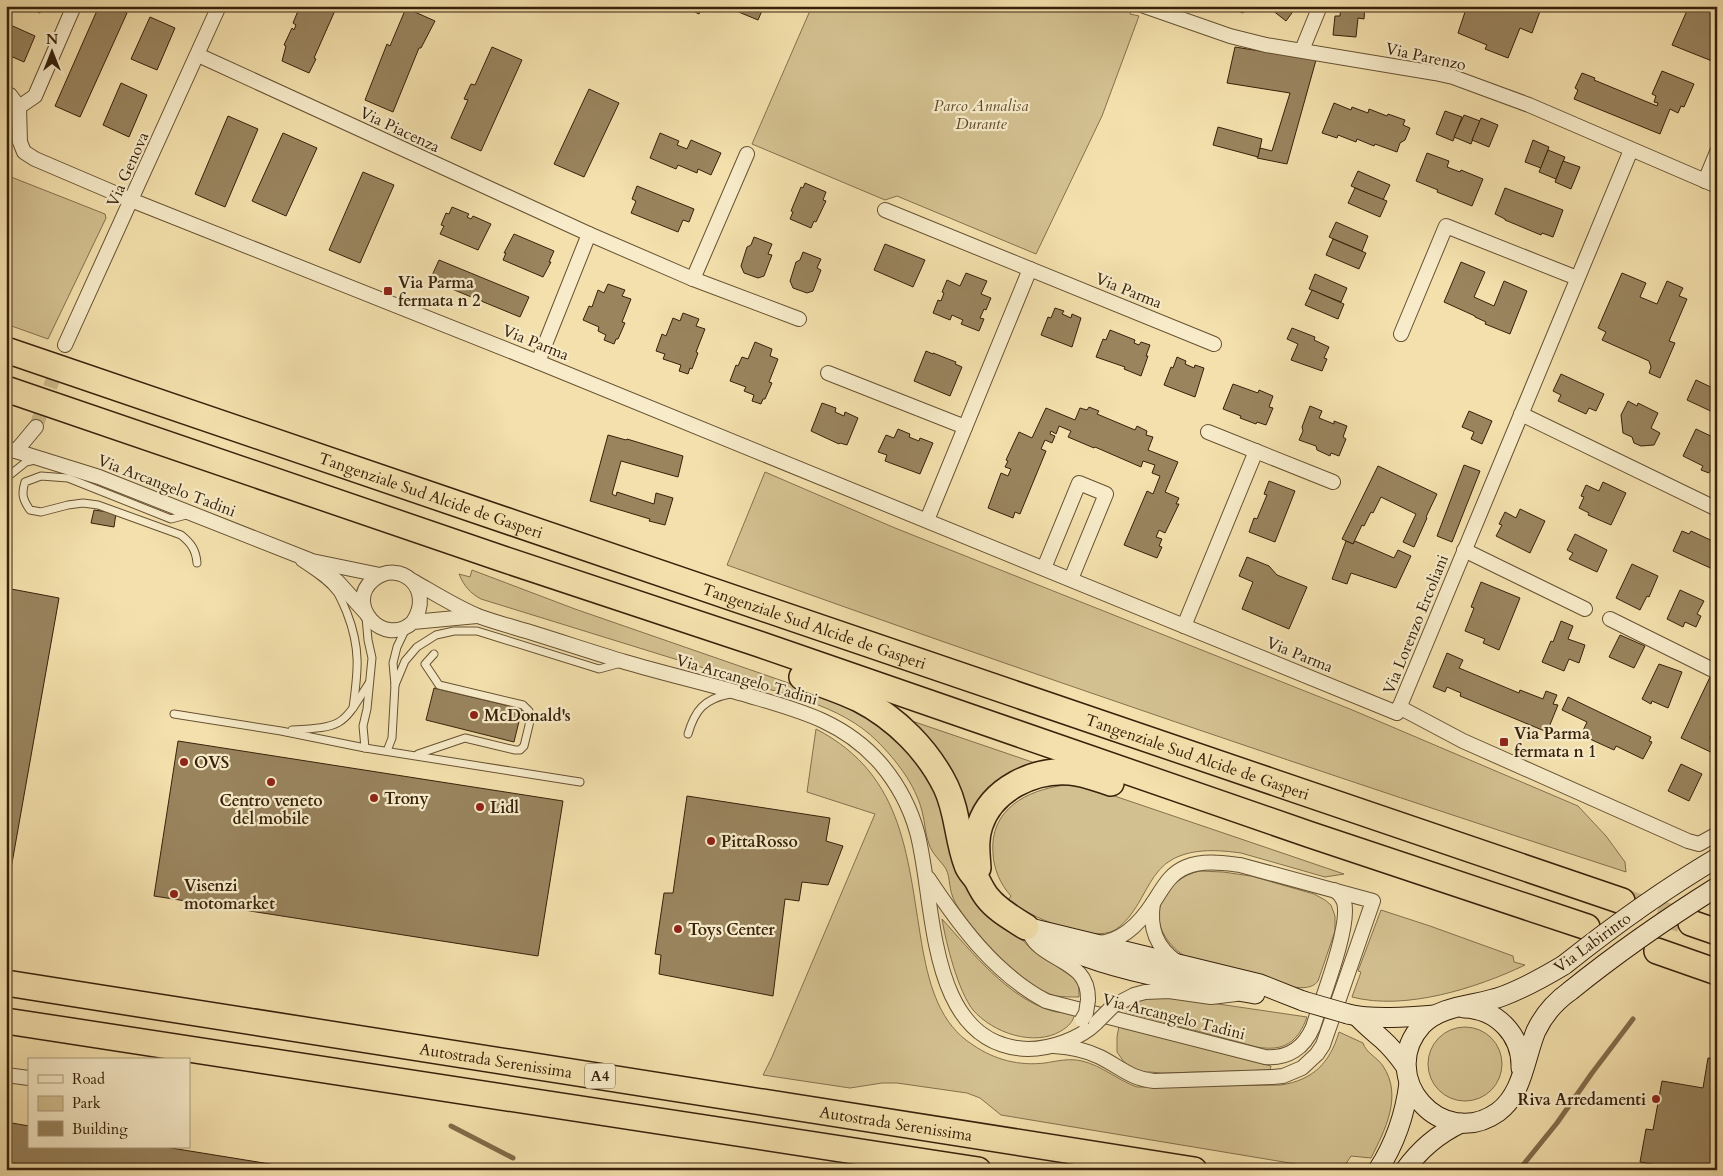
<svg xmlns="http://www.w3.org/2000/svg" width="1723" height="1176" font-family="Cardo,serif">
<rect width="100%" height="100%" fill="#f3e0ac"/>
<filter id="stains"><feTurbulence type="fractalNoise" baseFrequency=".004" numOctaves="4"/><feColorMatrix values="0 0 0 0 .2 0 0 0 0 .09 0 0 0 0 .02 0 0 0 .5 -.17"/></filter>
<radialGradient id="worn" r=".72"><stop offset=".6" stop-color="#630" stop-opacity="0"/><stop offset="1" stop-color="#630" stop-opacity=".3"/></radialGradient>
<g fill="#d3c090" stroke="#85704d">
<polygon points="812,6 1117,6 1131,11 1130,14 1139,16 1102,116 1036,254 897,196 885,200 752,144"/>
<polygon points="6,175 105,214 106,218 48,339 6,324"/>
<path d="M765 472 895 528 1350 709 1578 806 1606 836 1625 862 1626 872C1325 774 1025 672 727 565Z"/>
<path d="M472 570 575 609 800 687 846 707 872 721 898 742 933 779 962 878 973 899 1017 934 1030 948 1075 979 1079 987V997C1072 997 1064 997 1056 996 1024 988 971 930 955 902 948 889 951 879 946 869 941 861 932 854 929 844 925 834 925 822 922 811 915 784 896 760 877 741 840 704 782 694 733 679V677L481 599C470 593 464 586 459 574L470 577Z"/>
<path d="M912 721 1038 764 970 821C958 784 939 750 912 721Z"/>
<path d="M816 729C907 776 907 861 923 951 930 987 940 1024 973 1045 995 1060 1019 1066 1045 1063 1057 1061 1070 1058 1082 1061 1103 1066 1117 1080 1137 1087L1281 1085C1313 1080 1330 1063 1339 1032L1363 1043C1366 1053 1377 1057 1383 1066 1403 1096 1385 1130 1371 1158L1351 1156 1342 1170H1332L1001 1115 980 1098 967 1093 897 1083H882L850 1088 763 1075 772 1057 875 814 807 792Z"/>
<path d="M1065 785 1088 787 1344 874 1325 877 1241 853C1219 850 1194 848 1173 859 1152 870 1145 896 1132 913 1128 919 1121 926 1115 930 1091 944 1028 916 1008 900L1011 896C1000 884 994 869 993 854 989 809 1027 790 1065 785Z"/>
<path d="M1200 871 1223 872 1251 876 1314 894 1325 900 1331 905 1335 916V931L1318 981C1312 989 1302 988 1292 987 1269 980 1245 974 1222 968 1211 965 1198 963 1188 958 1169 948 1151 923 1162 901 1170 885 1182 875 1200 871Z"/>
<path d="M1381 910 1430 926 1513 956 1514 962 1525 965C1477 988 1405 1011 1352 997L1361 972 1358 971Z"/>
<path d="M942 919C972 952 1008 998 1052 1011 1059 1013 1068 1013 1075 1013 1073 1022 1069 1026 1061 1031 1034 1047 993 1033 973 1010 958 991 946 943 942 919Z"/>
<path d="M1159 997 1184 999 1307 1017C1298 1042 1284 1052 1257 1047L1126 1012C1131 998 1147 998 1159 997Z"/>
<polygon points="1119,1026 1271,1066 1270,1070 1162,1073 1137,1071 1124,1062 1117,1052 1117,1037"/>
<circle cx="1465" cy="1064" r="37"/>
</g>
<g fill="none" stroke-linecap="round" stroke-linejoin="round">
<g stroke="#816d4a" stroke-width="5">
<polyline points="451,1126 513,1158"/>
<polyline points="1519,1170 1557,1123 1592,1073 1633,1019"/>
</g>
</g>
<g fill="#99845e" stroke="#37210a">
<polygon points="26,6 43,6 40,13"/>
<polygon points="99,6 112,6 127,13 80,117 55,106"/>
<polygon points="300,6 305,8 306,6 337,6 314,58 316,59 309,73 282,61 286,46 284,45 292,28 294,30 296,25 293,23"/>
<polygon points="683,6 703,6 699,14"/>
<polygon points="724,6 764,6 758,20"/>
<polygon points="1227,6 1245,6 1243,13"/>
<polygon points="1267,6 1297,6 1286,21"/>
<polygon points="1341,6 1365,6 1364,19 1358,18 1356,37 1333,35 1335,16 1340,16"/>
<polygon points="1467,6 1507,7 1542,6 1532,33 1520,28 1508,58 1485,49 1487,45 1458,33"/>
<polygon points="1689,6 1717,7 1717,63 1672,45"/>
<polygon points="406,8 435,21 421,48 419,48 393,112 365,100 387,44 390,46"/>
<polygon points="150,17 175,28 157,70 131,59"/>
<polygon points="6,23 35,36 24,62 6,54"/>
<polygon points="492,47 522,60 481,151 451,138 468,100 464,99 471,84 475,85"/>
<polygon points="1235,47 1316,60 1287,164 1257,158 1260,148 1272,151 1290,93 1227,83"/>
<polygon points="1662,71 1694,84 1684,107 1681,106 1678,113 1670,109 1660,134 1574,99 1578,90 1575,88 1582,73 1595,78 1594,80 1657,106 1658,103 1654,102 1656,96 1652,94"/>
<polygon points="121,83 147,95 129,137 103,125"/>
<polygon points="589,89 619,103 584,177 554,164"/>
<polygon points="1334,103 1351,110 1352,107 1368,113 1369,109 1387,116 1388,114 1405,120 1403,125 1410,128 1405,140 1400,143 1397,152 1375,144 1374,146 1357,139 1356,142 1338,135 1337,138 1322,133"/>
<polygon points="1445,111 1462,117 1453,141 1436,134"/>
<polygon points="1464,115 1480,121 1471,144 1454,137"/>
<polygon points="228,116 258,129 225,207 195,194"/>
<polygon points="1481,118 1498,125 1489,147 1472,140"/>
<polygon points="1218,127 1262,139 1258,157 1213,145"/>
<polygon points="283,133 317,148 286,216 252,201"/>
<polygon points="660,133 679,141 677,145 687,149 691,140 721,153 711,175 698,169 697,173 678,165 676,169 650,158"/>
<polygon points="1533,140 1549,147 1541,168 1525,162"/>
<polygon points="1548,150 1565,157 1556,179 1539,172"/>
<polygon points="1427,153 1449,161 1447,167 1460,172 1461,170 1483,179 1472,206 1437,192 1438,190 1416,181"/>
<polygon points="1563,161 1580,167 1571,189 1555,182"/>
<polygon points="1358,171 1390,185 1383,200 1351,186"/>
<polygon points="363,172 394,185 360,263 329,250"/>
<polygon points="805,183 826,192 823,200 826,201 816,222 814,221 811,228 790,219 793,212 791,211 801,187 803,188"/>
<polygon points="637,186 694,209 689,222 683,220 678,232 631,213 636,201 632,199"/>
<polygon points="1355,188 1387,201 1380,217 1348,203"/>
<polygon points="1505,188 1563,210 1553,237 1542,233 1541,235 1505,220 1505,219 1495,214"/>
<polygon points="452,207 469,214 467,217 471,219 473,216 491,224 478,250 440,234 444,226 441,225 446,213 449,214"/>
<polygon points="1336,222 1368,236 1362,251 1329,237"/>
<polygon points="514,234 554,251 549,262 551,262 543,277 503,260 506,253 504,253"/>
<polygon points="754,237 772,244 768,254 772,255 764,276 758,278 744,273 741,266 747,247 751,245"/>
<polygon points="1333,239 1366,253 1359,269 1326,255"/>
<polygon points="885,244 925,260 913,287 874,270"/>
<polygon points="803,252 821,259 817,268 821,270 813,291 807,293 793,288 790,281 796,262 800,260"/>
<polygon points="439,260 529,297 520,317 430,280"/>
<polygon points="1461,262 1485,272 1474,297 1494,306 1504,281 1527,291 1510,334 1485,324 1486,322 1475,317 1475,316 1444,302"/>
<polygon points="966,273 987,281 981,294 991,298 986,310 984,309 980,318 984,319 979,331 961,324 963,320 952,315 950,320 933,313 938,300 941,301 944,293 942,292 947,280 960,286"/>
<polygon points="1622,273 1646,283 1640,297 1657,304 1667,281 1683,288 1679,296 1687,299 1669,341 1675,343 1660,378 1649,373 1651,367 1649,361 1602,340 1606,332 1598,328"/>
<polygon points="1315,274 1347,288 1341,302 1309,289"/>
<polygon points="608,284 625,290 622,296 631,299 622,322 625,323 618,339 616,339 614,344 604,340 606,335 598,331 599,327 583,320 589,306 592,307 598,290 604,293"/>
<polygon points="1312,290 1344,304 1338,319 1305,305"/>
<polygon points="1055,308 1064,311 1062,314 1071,318 1072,314 1081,318 1072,347 1041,335 1048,317 1051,318"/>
<polygon points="683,313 699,319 696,326 705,329 696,352 698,353 692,369 690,368 688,374 679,371 681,365 663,359 665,354 656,351 662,334 666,336 673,318 680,321"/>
<polygon points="1292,328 1315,337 1314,340 1329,347 1324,358 1327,359 1322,371 1291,360 1298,344 1287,339"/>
<polygon points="1110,330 1135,340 1134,343 1139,345 1141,342 1150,345 1146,356 1148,356 1141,376 1124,369 1125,367 1096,357 1103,339 1106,340"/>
<polygon points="755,342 772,349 770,356 778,359 769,382 772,383 765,399 763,399 761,404 752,401 754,395 744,391 746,387 730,381 736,365 738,366 742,357 748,359"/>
<polygon points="926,351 933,354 933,353 956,362 955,364 962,367 950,396 914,381"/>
<polygon points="1177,357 1186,361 1185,364 1194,368 1195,365 1204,368 1195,397 1164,385 1171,367 1173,368"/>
<polygon points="1561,374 1604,394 1596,411 1589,408 1586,414 1558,401 1561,395 1553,391"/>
<polygon points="1696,380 1717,390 1717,414 1687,400"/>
<polygon points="1233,384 1258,393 1259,390 1273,396 1269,407 1273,408 1266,425 1257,422 1256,424 1240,418 1241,416 1223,409"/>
<polygon points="1628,401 1637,406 1638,403 1658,413 1651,428 1660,433 1654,445 1641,446 1634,443 1632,437 1623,433 1621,415"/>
<polygon points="822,403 836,408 835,412 844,416 845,412 858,418 847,445 840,443 839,444 811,431"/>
<polygon points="1310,406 1322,411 1319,418 1334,424 1334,421 1347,426 1343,437 1346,439 1339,456 1331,453 1330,456 1317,450 1316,446 1299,440 1303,431 1302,427"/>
<polygon points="1089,407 1099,411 1097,414 1135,430 1137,426 1147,431 1146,435 1153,437 1148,450 1178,462 1165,492 1179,498 1176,504 1179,504 1165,533 1159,530 1156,537 1162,539 1159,546 1162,547 1157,558 1124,545 1147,491 1153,494 1160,476 1152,473 1155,465 1143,461 1141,467 1095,447 1094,448 1068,437 1071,431 1059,426 1056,434 1051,431 1050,434 1055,436 1052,443 1045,440 1041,449 1046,451 1020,514 1015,512 1013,518 988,508 1001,473 1008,476 1011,469 1005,467 1008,461 1006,460 1019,432 1032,438 1046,408 1075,420 1080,408 1087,410"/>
<polygon points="1469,411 1492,421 1482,444 1471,439 1474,432 1462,427"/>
<polygon points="898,429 910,434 909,437 919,441 920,438 933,443 920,474 885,461 887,455 878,452 886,435 894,438"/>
<polygon points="1696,429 1717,439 1717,458 1709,473 1701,470 1703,466 1683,456"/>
<polygon points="608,435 626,440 627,439 683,456 678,477 621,461 612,494 616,496 617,492 654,504 656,493 673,498 665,525 649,521 650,519 590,501"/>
<polygon points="1464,465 1480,471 1452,542 1437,536"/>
<polygon points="1378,466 1437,494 1426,517 1427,518 1414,547 1403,542 1416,514 1381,497 1373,513 1371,512 1364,526 1362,525 1353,544 1342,539"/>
<polygon points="1269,481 1295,491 1275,542 1249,532 1254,518 1257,519 1267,495 1264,494"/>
<polygon points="1603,482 1626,493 1611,525 1588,515 1589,513 1579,508 1584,497 1581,496 1586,485 1599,491"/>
<polygon points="1520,509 1545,521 1530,553 1496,536 1502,525 1499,524 1505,512 1516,518"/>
<polygon points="94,510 116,513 114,527 91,523"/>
<polygon points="1682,531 1689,534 1691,531 1717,543 1717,571 1673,551"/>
<polygon points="1575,534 1607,550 1597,572 1569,559 1573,553 1567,550"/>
<polygon points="1346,541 1353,544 1355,541 1394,558 1398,550 1411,556 1396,588 1351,573 1347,584 1332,579"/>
<polygon points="1247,557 1269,566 1277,575 1307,587 1289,629 1242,609 1253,582 1239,576"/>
<polygon points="1632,564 1658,576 1649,597 1647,596 1640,610 1616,598"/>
<polygon points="1481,582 1520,598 1499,650 1483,643 1485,639 1465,631 1474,608 1471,607"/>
<polygon points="6,588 59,598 6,897"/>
<polygon points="1680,590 1704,601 1697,614 1701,616 1696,627 1685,622 1683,627 1667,619"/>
<polygon points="1561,621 1573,626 1568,639 1585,645 1579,663 1569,659 1564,671 1542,662 1551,641 1553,642"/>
<polygon points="1620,635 1645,646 1634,668 1609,657"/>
<polygon points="1447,653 1463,660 1459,668 1519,693 1520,690 1543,699 1546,691 1557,695 1553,704 1558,705 1547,732 1460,696 1461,693 1447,687 1445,692 1433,687"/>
<polygon points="1659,664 1682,672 1668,708 1652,701 1651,704 1642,699"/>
<polygon points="1711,675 1717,677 1717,725 1710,738 1717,741 1717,755 1681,738"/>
<polygon points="434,688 522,709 514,742 426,720"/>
<polygon points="1568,697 1651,737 1649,741 1652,742 1643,759 1616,746 1614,750 1581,735 1587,722 1562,710"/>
<polygon points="178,741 563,801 538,956 154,896"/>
<polygon points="1681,764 1702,774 1689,801 1668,791"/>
<polygon points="687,796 830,818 826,841 843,846 828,885 802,882 799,901 785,899 773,996 659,974 661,955 655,954 664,893 673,893"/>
<polygon points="1708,1058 1717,1059 1717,1170 1691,1170 1687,1165 1681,1164 1680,1169 1640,1162 1646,1129 1653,1130 1662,1081 1703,1088"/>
<polygon points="6,1122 29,1126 29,1147 165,1147 307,1170 6,1170"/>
</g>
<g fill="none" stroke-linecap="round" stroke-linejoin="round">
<polyline stroke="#cdba8c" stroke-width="14" stroke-dasharray="14 7" stroke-linecap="butt" points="36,427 65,345"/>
<polyline stroke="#cdba8c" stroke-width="25" stroke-dasharray="25 12" stroke-linecap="butt" points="1622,901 1691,923"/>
<g stroke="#665132" stroke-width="9">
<g id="lane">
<polyline points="6,478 26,462 35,460"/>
<path d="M190 514 171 519 68 478 41 476 25 482C21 494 23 500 30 510L41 512 68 505 83 503 98 505 181 535C191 543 196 550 197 563"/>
<path d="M300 562C313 571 327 579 337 592 341 598 344 606 347 613 361 649 358 671 353 708"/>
<polyline points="395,685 405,661 417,647 436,635 454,631 477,631 599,669 621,663"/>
<polyline points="174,714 281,731 365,748 580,782"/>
<path d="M292 730C344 727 342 726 369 683"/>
<path d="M688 734C695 710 704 699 730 694"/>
<polyline points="365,748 363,726 367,709 372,658 368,640 366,617"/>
<polyline points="387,751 392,738 395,685 393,663 397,647 406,628"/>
<polyline points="418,754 465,738 515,750 520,750 524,746 531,717 529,711 523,705 439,685 425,664 434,654"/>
</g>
</g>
<g stroke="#665132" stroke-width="16">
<g id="street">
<polyline points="1144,6 1230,36 1266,45 1435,73 1453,77 1529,105 1717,186"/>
<polyline points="1302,50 1320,6"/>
<polyline points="198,55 589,234 693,279 799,319"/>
<polyline points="6,94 10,95 19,107"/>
<polyline points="19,107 20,142 24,152 35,159 131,200 538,362 1397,713 1631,150"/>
<polyline points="19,107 35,96 74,6"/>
<polyline points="1705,181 1717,152"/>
<polyline points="885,210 1214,344"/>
<polyline points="693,279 747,154"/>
<polyline points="1401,334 1446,226 1577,278"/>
<polyline points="65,345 219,6"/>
<polyline points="538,362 589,234"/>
<polyline points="828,373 965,427"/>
<polyline points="1521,414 1717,509"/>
<polyline points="1208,432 1333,482"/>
<polyline points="6,448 99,477 312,561 380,575"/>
<polyline points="16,451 36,427"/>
<polyline points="927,520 1030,269"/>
<polyline points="1464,550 1585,609"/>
<polyline points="315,563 338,582 365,612"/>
<polyline points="1044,568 1079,483 1106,494 1071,579"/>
<path d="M413 581C434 593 456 607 478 616 497 623 517 628 536 634 565 643 595 653 625 662 666 674 709 684 750 696 801 711 844 722 880 763 897 783 910 807 917 832 936 901 925 1046 1028 1049 1050 1049 1080 1039 1096 1023"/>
<polyline points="1610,619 1717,672"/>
<path d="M413 622C435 589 400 558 373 580 344 604 384 649 413 622L477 616"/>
<polyline points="1184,626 1256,451"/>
<polyline points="1399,707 1463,741 1688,841 1699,844 1717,834"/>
<path d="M928 878C960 926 994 973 1046 1001L1265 1057C1288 1059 1304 1048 1313 1027 1321 1001 1351 926 1344 902 1342 897 1339 893 1334 890"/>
<path d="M1153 903C1149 928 1156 947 1177 962"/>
<path d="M1026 927C1029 933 1032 939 1037 944 1056 963 1089 964 1088 1000"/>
<polyline points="1113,1006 1134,995 1145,992 1169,991 1211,997 1236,994"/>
<path d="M1054 1046C1070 1047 1086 1050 1100 1057 1120 1067 1131 1079 1154 1081L1273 1077 1283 1076 1302 1068 1317 1054 1323 1045 1373 901 1240 865C1223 863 1203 860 1186 867 1169 874 1163 888 1153 903 1140 923 1123 941 1099 943"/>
<polyline points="6,1075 29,1078"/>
</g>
</g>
<g stroke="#37210a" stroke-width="21">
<g id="secondary">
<polyline points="1026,927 1260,984 1303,1001"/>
<path d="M1048 940C1059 948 1073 952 1086 957 1141 977 1198 983 1255 994"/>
<path d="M1564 965C1544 977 1524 988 1503 996 1477 1006 1442 1004 1422 1025 1375 1077 1442 1152 1498 1112 1523 1094 1525 1057 1536 1031 1544 1014 1556 1001 1570 991"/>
<path d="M1464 1008C1497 1009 1522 1035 1521 1068"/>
<path d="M1348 1014C1372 1020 1410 1017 1435 1015"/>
<path d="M1357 1016C1365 1025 1373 1031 1382 1039 1391 1047 1399 1057 1406 1067"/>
<path d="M1378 1170C1396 1142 1405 1115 1409 1083"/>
<path d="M1405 1170C1420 1149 1438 1134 1461 1123"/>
</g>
</g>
<g stroke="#37210a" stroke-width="28">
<g id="highway">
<path id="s1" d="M6 350 1622 901"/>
<polyline points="6,389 503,559 759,644 1311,835 1587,927"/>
<path d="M802 677C821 684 840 690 859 699 896 718 928 750 946 787 958 812 957 839 967 865 969 871 974 875 977 880 980 886 983 892 987 897 997 910 1012 918 1026 927"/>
<path d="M978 868C977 853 975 839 980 825 992 789 1034 769 1070 772 1084 773 1098 779 1111 783"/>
<polyline points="1691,923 1717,932"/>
<polyline points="1657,951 1717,972"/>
<path id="s2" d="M6 983 1194 1170"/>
<polyline points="6,1021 978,1170"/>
</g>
</g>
<use href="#lane" stroke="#f7ebc9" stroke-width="7"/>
<use href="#street" stroke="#f7ebc9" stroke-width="14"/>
<use href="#secondary" stroke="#f7ebc9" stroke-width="19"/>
<use href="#highway" stroke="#f3e0ac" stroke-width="25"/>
<g stroke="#665132" stroke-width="16" stroke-linecap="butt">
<g id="street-bridge">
<polyline points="1082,1020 1086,1013 1088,1000"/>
<polyline points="1096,1023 1113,1006"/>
</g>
</g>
<g stroke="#37210a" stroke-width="21" stroke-linecap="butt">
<g id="secondary-bridge">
<path d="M1564 965C1613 926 1663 890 1717 858"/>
<path d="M1570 991C1617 953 1666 919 1717 887"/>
<polyline points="1303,1001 1348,1014"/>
</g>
</g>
<use href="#street-bridge" stroke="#f7ebc9" stroke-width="14"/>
<use href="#secondary-bridge" stroke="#f7ebc9" stroke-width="19"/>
</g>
<g fill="#8f2418" stroke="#f7ebc9" stroke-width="2">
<rect x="383" y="286" width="10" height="10" rx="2.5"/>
<circle cx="474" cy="715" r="5"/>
<rect x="1499" y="737" width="10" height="10" rx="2.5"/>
<circle cx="184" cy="762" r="5"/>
<circle cx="271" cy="782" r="5"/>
<circle cx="374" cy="798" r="5"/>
<circle cx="480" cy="807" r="5"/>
<circle cx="711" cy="841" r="5"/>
<circle cx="174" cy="894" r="5"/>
<circle cx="678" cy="929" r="5"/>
<circle cx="1656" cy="1099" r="5"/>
</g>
<g text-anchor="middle" stroke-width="4.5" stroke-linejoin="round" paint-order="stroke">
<rect fill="#f7ebc9" stroke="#715e43" stroke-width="1" x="585" y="1063.5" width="30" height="25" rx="4"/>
<g font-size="15" font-weight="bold" fill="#37210a">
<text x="600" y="1081">A4</text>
</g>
<g font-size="16" fill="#37210a" stroke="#f7ebc9">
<text transform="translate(1426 56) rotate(12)" y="6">Via Parenzo</text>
<text transform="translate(400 129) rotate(25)" y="6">Via Piacenza</text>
<text transform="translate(127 169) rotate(-66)" y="6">Via Genova</text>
<text transform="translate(1129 290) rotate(22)" y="6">Via Parma</text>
<text transform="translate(536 342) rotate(22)" y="6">Via Parma</text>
<text transform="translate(167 485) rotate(21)" y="6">Via Arcangelo Tadini</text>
<text dy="6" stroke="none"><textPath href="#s1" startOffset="449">Tangenziale Sud Alcide de Gasperi</textPath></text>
<text transform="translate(1415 624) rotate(-68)" y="6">Via Lorenzo Ercoliani</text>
<text dy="6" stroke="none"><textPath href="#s1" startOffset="854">Tangenziale Sud Alcide de Gasperi</textPath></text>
<text transform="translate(1300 654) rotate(22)" y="6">Via Parma</text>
<text transform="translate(747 679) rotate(16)" y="6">Via Arcangelo Tadini</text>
<text dy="6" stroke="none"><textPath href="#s1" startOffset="1259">Tangenziale Sud Alcide de Gasperi</textPath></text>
<text transform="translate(1592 942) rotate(-36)" y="6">Via Labirinto</text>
<text transform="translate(1174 1016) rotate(14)" y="6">Via Arcangelo Tadini</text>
<text dy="6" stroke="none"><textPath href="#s2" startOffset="496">Autostrada Serenissima</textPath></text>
<text dy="6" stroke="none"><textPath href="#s2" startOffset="901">Autostrada Serenissima</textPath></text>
</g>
<g font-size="16" font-style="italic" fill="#5e492c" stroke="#f7ebc9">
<text x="981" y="111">Parco Annalisa<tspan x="981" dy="18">Durante</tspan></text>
</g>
<g font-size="16" font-weight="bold" fill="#37210a" stroke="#f7ebc9" text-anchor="start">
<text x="398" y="288">Via Parma<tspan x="398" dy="18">fermata n 2</tspan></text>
<text x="484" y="721">McDonald's</text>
<text x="1514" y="739">Via Parma<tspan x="1514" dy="18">fermata n 1</tspan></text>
<text x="194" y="768">OVS</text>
<text x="384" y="804">Trony</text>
<text x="271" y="806" text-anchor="middle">Centro veneto<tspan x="271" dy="18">del mobile</tspan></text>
<text x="490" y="813">Lidl</text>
<text x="721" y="847">PittaRosso</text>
<text x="184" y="891">Visenzi<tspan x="184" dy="18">motomarket</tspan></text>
<text x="688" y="935">Toys Center</text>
<text x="1646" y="1105" text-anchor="end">Riva Arredamenti</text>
</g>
</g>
<rect width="1723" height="1176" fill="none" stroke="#f3e0ac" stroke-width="25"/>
<rect x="8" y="8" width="1708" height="1161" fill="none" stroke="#37210a" stroke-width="2.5"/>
<rect x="12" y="12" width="1698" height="1151" fill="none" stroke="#37210a"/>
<rect x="28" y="1058" width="162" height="90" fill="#f7ebc9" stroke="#aa9a7d"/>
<rect x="38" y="1075" width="25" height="8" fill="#f7ebc9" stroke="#aa9a7d"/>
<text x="72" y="1084" font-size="15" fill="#37210a">Road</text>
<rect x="38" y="1096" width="25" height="15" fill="#d3c090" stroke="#aa9a7d"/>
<text x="72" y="1108" font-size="15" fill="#37210a">Park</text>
<rect x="38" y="1121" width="25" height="15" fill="#99845e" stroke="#aa9a7d"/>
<text x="72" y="1134" font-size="15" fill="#37210a">Building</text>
<g transform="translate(52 52)" stroke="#f7ebc9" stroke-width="4" paint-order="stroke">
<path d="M0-4L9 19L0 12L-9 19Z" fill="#37210a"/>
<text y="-8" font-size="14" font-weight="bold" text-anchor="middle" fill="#37210a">N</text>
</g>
<rect width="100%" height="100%" filter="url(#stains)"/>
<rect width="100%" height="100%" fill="url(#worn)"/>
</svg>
